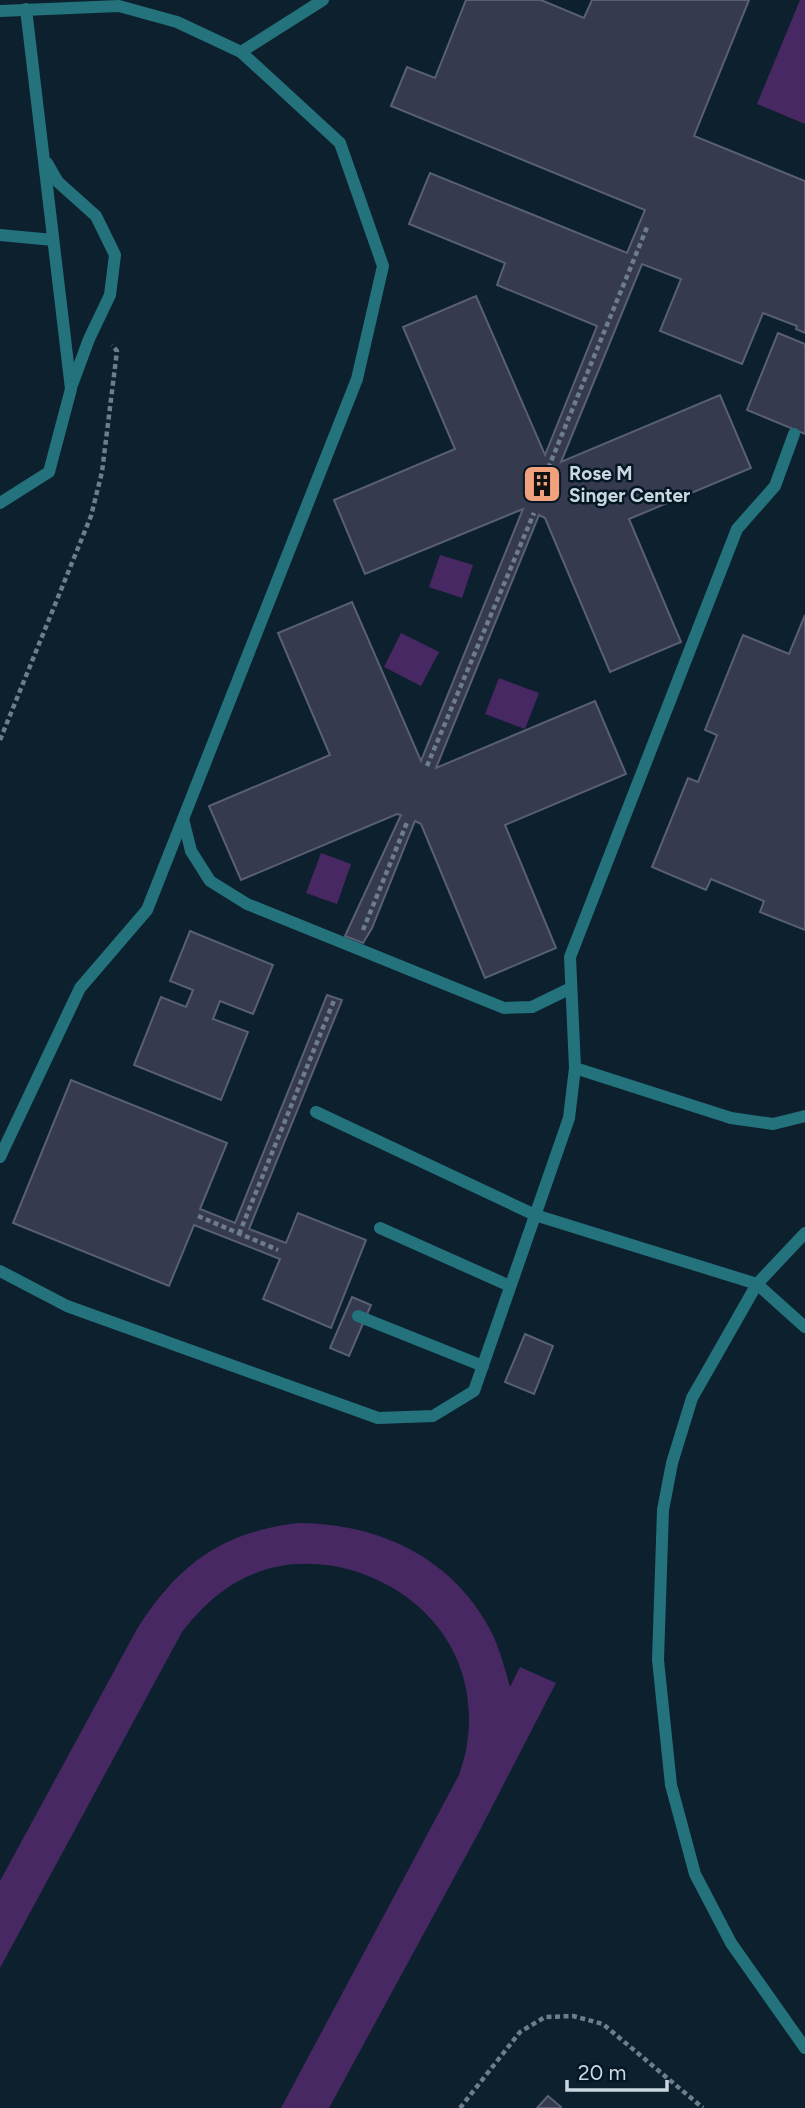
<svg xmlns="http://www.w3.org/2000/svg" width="805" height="2108" font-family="Figtree,sans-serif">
<rect width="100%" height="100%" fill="#0c202e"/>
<g fill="#482863">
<polygon points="800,0 805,0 805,124 757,104"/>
<polygon points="440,555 473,565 462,598 429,587"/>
<polygon points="401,633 439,652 421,686 384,667"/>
<polygon points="499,678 539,693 525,729 485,714"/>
<polygon points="321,853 351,864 337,904 306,893"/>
<path d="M297 1523C379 1523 455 1558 493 1635 500 1651 505 1669 510 1687L520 1667 556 1683 480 1830 329 2108H281L459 1775C462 1765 466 1754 467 1744 480 1660 429 1593 351 1570 319 1561 282 1561 251 1575 222 1587 201 1608 182 1632L0 1968V1881L137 1629C178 1565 220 1533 297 1523Z"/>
</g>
<g fill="#353a4f" stroke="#595f76" stroke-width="2">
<polygon points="466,0 541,0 584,18 592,0 749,0 694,136 805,181 805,333 796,329 797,326 763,313 742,364 660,331 681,279 642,264 561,462 720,395 751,468 629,519 681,642 610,672 545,518 539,515 436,768 595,701 626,774 505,825 556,948 485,978 421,824 415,821 372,928 363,943 345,936 401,815 397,814 241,880 209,806 330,755 278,633 352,602 421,761 523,509 365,574 334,500 455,449 403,327 476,296 545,455 597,326 497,285 505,263 409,224 430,173 627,253 645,210 391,106 407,67 435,78"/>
<polygon points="778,333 805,344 805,434 747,410"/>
<polygon points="805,615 805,930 760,912 764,901 711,879 706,890 652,867 688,778 698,782 717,735 705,730 743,635 789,654"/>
<polygon points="190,931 273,965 253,1014 220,1001 213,1019 248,1032 221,1100 134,1065 161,997 186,1007 193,990 170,981"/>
<polygon points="327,995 342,1000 249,1229 286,1243 298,1213 366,1240 331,1328 263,1299 280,1259 194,1225 169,1286 13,1223 71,1080 227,1143 200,1209 235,1223"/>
<polygon points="352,1297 371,1305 349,1356 330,1348"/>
<polygon points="525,1334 553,1346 534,1394 505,1382"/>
<polygon points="548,2096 561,2107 560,2108 537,2108"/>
</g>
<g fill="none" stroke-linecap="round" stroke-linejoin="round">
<g stroke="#6d7d89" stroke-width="4.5" stroke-dasharray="5 3.5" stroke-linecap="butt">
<polyline points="545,476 648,225"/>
<polyline points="0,740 91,516 102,472 117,351 112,345"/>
<polyline points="427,766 534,513"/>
<polyline points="363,930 408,820"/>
<polyline points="198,1216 278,1250"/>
<polyline points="239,1234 335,998"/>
<polyline points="460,2108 520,2032 545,2017 573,2016 603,2024 703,2108"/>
</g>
<g stroke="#23727c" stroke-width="12">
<polyline points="0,11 119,6 177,22 241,52 340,143 383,266 357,379 147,910 80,988 0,1157"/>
<polyline points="241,52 323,0"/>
<polyline points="47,163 58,182 96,216 115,255 110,295 89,339 72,385"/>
<polyline points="0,235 53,240"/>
<polyline points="0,503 49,472 71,389 26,9"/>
<polyline points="183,819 191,851 210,881 247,904 504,1008 532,1007 571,988"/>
<polyline points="575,1068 731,1118 773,1124 805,1116"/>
<polyline points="316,1112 535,1215 757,1284 805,1327"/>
<polyline points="380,1228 510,1286"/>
<polyline points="805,1233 757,1284 692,1398 672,1463 663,1510 658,1660 671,1785 695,1874 731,1943 805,2048"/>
<polyline points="0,1271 67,1306 378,1418 433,1416 474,1391 569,1118 575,1068 570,957 737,529 775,486 794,434"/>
<polyline points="358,1316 483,1366"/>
</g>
</g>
<defs>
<g id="building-square" transform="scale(2.0125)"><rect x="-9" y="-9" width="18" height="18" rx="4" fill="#f1a17c" stroke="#041724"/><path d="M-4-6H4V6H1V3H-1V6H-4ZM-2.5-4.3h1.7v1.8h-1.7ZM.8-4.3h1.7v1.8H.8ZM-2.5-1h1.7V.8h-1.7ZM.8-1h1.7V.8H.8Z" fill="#111"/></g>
</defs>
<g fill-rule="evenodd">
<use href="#building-square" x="542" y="484"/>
</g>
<g text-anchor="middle" stroke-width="5" stroke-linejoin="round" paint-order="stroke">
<g font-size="19" font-weight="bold" fill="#cad7e0" stroke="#041724" text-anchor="start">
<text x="569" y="480">Rose M<tspan x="569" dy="22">Singer Center</tspan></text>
</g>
</g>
<path d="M567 2080v10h100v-10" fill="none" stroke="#cad7e0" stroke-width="3.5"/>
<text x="578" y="2080" font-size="21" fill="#cad7e0" stroke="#041724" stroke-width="5" paint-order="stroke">20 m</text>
</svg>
